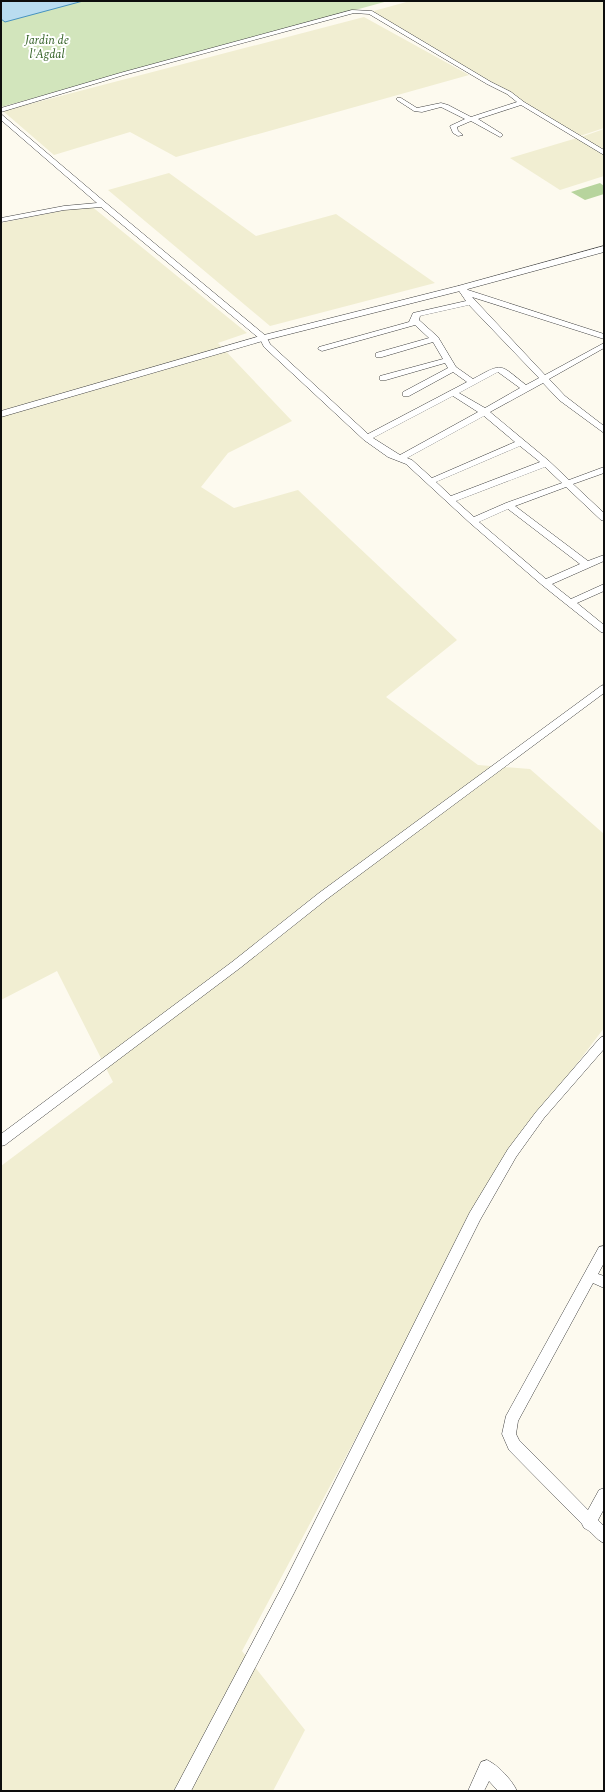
<svg xmlns="http://www.w3.org/2000/svg" width="605" height="1792" font-family="Spectral,serif">
<rect width="100%" height="100%" fill="#fdfaef"/>
<g fill="#f1eed2">
<polygon points="410,1 604,1 604,128 577,137 370,12"/>
<polygon points="364,17 469,75 176,157 130,132 54,155 3,111"/>
<polygon points="604,129 604,151 581,137"/>
<polygon points="577,138 604,155 604,176 560,190 510,158"/>
<polygon points="169,173 256,236 336,214 435,283 270,326 108,190"/>
<polygon points="90,205 247,333 218,343 292,421 228,453 201,487 234,508 298,490 457,640 386,697 478,765 530,769 604,834 604,1028 504,1160 242,1651 305,1730 273,1791 1,1791 1,1166 113,1082 57,971 1,1000 1,223"/>
</g>
<polygon fill="#d2e5bc" points="1,1 388,1 1,107"/>
<polygon fill="#b7d49d" points="600,183 604,186 604,194 585,200 571,192"/>
<polygon fill="#b9dcf0" stroke="#4692c0" points="1,1 83,1 5,22 1,19"/>
<g fill="none" stroke-linecap="round" stroke-linejoin="round">
<g stroke="#404040" stroke-width="1">
<g id="minor">
<polygon points="352,10 372,11 491,82 511,92 524,102 604,150 604,155 521,105 478,119 502,134 502,136 500,137 471,121 457,127 458,131 463,135 458,136 453,133 450,126 465,119 441,107 422,112 414,111 397,100 397,98 401,98 417,108 441,103 448,105 471,117 517,102 507,94 487,84 369,14 354,13 124,75 1,112 1,108 120,73"/>
<path d="M1 114 106 203 266 336 270 344 368 434 467 382 453 372 409 396H403V392L448 368 445 363 386 380H380V376L443 359 433 342 382 357H376V353L429 338 415 325 322 351 318 349 319 347 409 322 413 313 466 301 457 288 458 286H464L468 290 604 334V339L472 297 545 375 604 343V348L549 379 565 396 604 426V433L559 400 543 383 490 412 549 461 569 480 604 467V473L573 484 604 513V521L601 520 566 487 515 506 588 561 604 555V561L552 584 571 599 604 584V591L577 603 604 625V633L601 632 542 585 470 523 406 464 388 457 364 440 264 347 260 339 101 207 64 210 1 222V218L64 206 97 203 1 120ZM469 305 539 378 526 385C499 364 504 362 473 379L456 367 438 337 419 320 420 316ZM498 372 520 388 485 408 459 393ZM453 396 478 412 400 455 373 438ZM484 416 515 442 432 478 412 460 407 458ZM520 446 540 462 451 496 436 482ZM545 467 562 483 506 503 474 517 456 501ZM508 509 580 564 546 579 479 522Z"/>
<polygon points="604,685 604,693 327,899 240,968 5,1145 1,1146 1,1134 232,962 319,893 601,686"/>
<polygon points="604,1036 604,1049 544,1118 516,1157 480,1220 294,1593 191,1791 174,1791 284,1583 470,1212 508,1149 536,1112 600,1038"/>
<path d="M604 1246V1263L598 1274 604 1276V1288L593 1283 518 1421 516 1434 519 1440 588 1510 599 1490 604 1488V1509L598 1520 604 1526V1543C596 1540 592 1531 584 1528L582 1524 509 1450 502 1434 506 1416 599 1247Z"/>
<path d="M487 1760C498 1765 512 1780 517 1791H498L489 1781 484 1791H468L481 1762Z"/>
</g>
</g>
<g stroke="#404040" stroke-width="1">
<polygon id="tertiary" points="604,246 604,252 464,290 266,340 1,417 1,411 260,336 458,286"/>
</g>
<use href="#minor" fill="#fff" fill-rule="evenodd"/>
<use href="#tertiary" fill="#fff" fill-rule="evenodd"/>
</g>
<g text-anchor="middle" stroke-width="4" stroke-linejoin="round" paint-order="stroke">
<g font-size="12" font-style="italic" fill="#315f24" stroke="#fff">
<text x="47" y="44">Jardin de<tspan x="47" dy="14">l'Agdal</tspan></text>
</g>
</g>
<rect width="605" height="1792" fill="none" stroke="#0d0d0d" stroke-width="4"/>
</svg>
